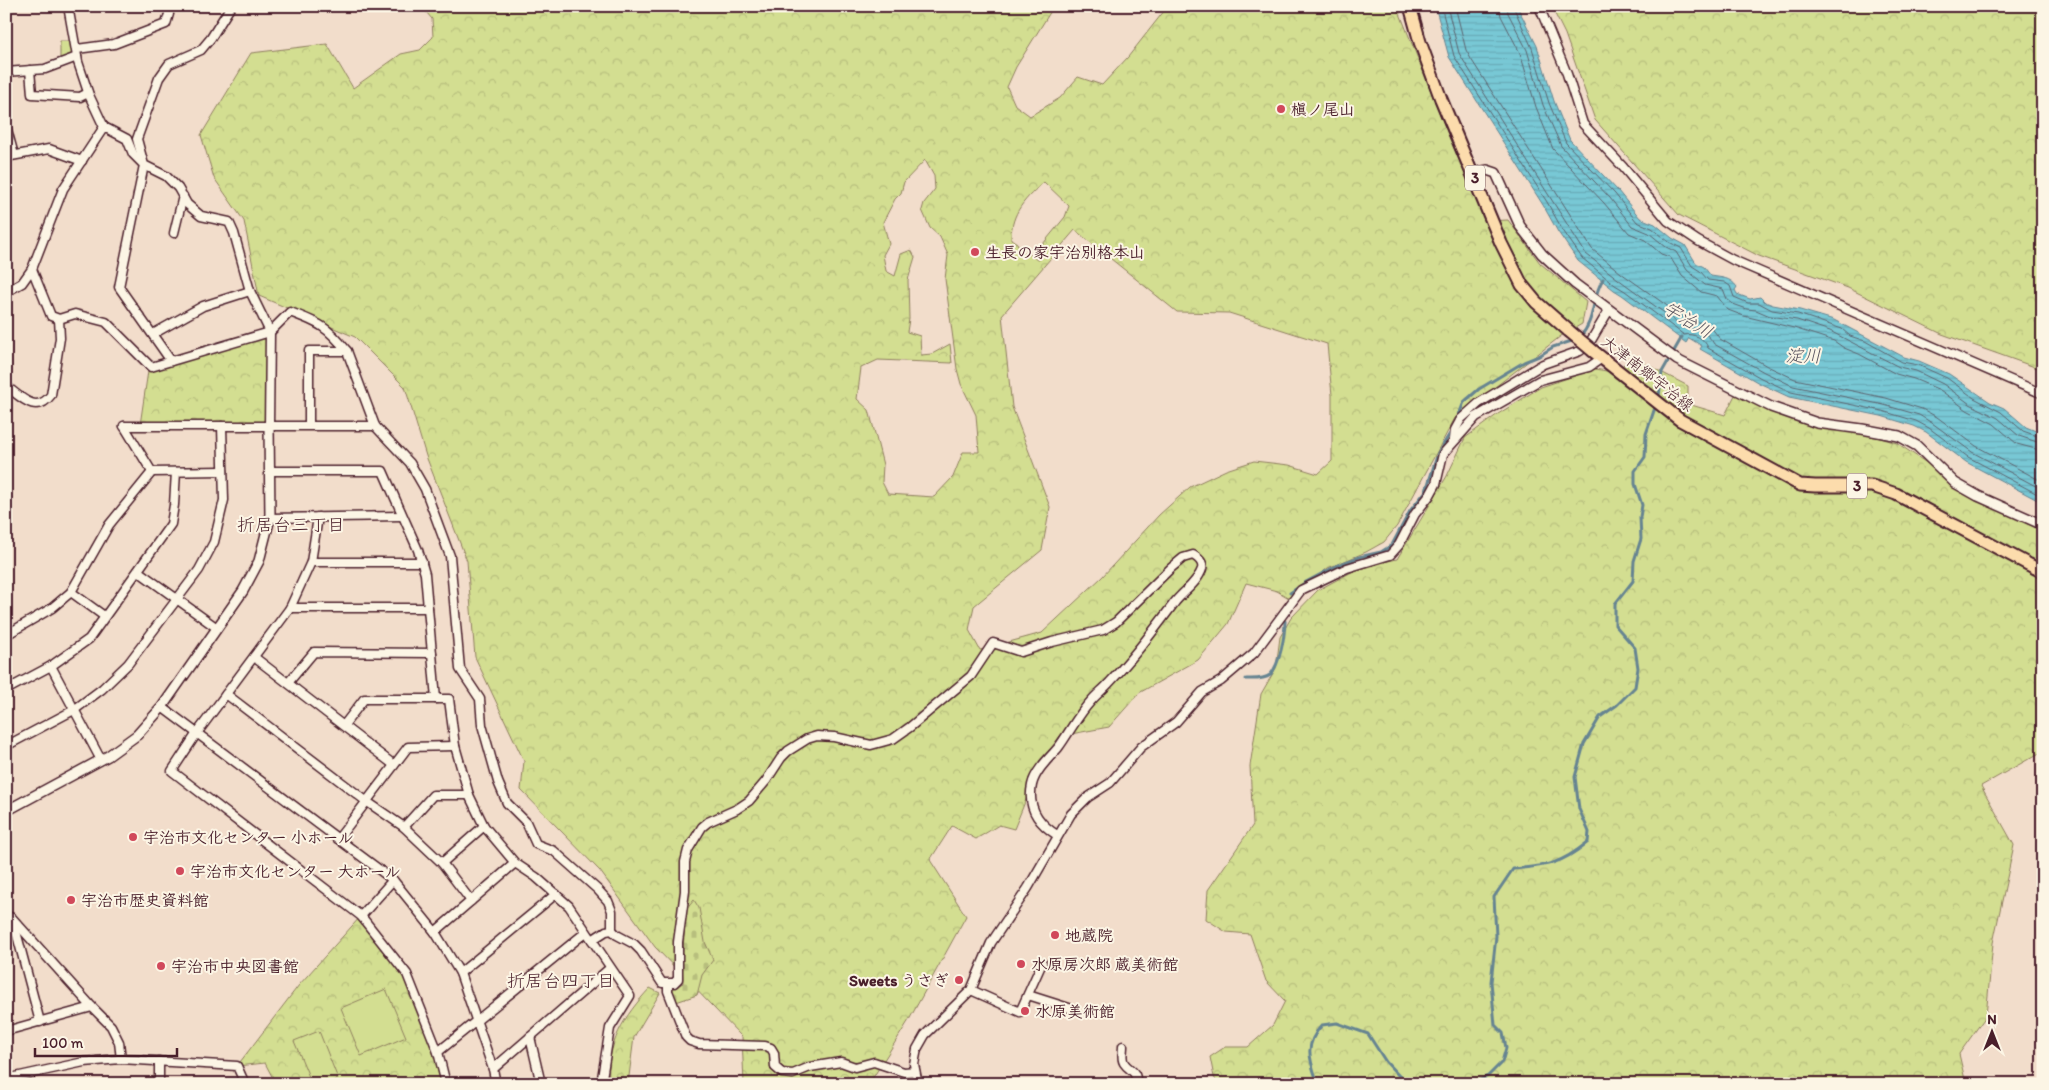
<svg xmlns="http://www.w3.org/2000/svg" width="2049" height="1090" font-family="Itim,'Klee One',sans-serif">
<defs>
<pattern id="forest-crowns" width="20" height="18" patternUnits="userSpaceOnUse" patternTransform="scale(1.25)"><rect width="20" height="18" fill="#d3de91"/><path d="M2 6a3 3 0 1 1 6 0M12 15a3 3 0 1 1 6 0" fill="none" stroke="#b7be7d"/></pattern>
<pattern id="cemetery-stones" width="16" height="16" patternUnits="userSpaceOnUse" patternTransform="scale(1.25)"><rect width="16" height="16" fill="#d3de91"/><path d="M2 7V4a2 2 0 0 1 4 0v3zM10 15v-3a2 2 0 0 1 4 0v3z" fill="#b7be7d"/></pattern>
<pattern id="water-rules" width="6" height="5" patternUnits="userSpaceOnUse" patternTransform="scale(1.25)"><rect width="6" height="5" fill="#78c8d5"/><path d="M0 2.5h6" fill="none" stroke="#69abb7"/></pattern>
</defs>
<rect width="100%" height="100%" fill="#f2ddcb"/>
<filter id="ink" filterUnits="userSpaceOnUse"><feTurbulence type="fractalNoise" baseFrequency=".02" numOctaves="2"/><feDisplacementMap in="SourceGraphic" scale="10" xChannelSelector="R" yChannelSelector="G"/><feConvolveMatrix kernelMatrix="1 2 1 2 8 2 1 2 1" color-interpolation-filters="sRGB"/></filter>
<g filter="url(#ink)">
<g fill="url(#forest-crowns)" stroke="#8e7e5e" fill-rule="evenodd">
<path d="M421 6H1054L1016 67 1007 87 1015 105 1030 116 1060 98 1078 77 1102 85 1128 57 1168 6H1397L1447 132 1486 221 1508 220 1540 263 1586 302 1582 324 1561 336 1455 418 1397 526 1384 542 1366 552 1328 568 1289 598 1277 591 1246 583 1228 624 1198 660 1139 693 1109 727 1060 736 1029 778 1027 797 1014 829 999 825 976 839 952 826 930 860 966 916 909 1020 869 1084H744L742 1037 655 947 600 871 521 790 524 761 475 657 467 561 426 456 405 387 355 337 259 296 244 221 214 178 201 135 251 53 327 44 353 88 401 54 420 50 433 37 432 19ZM925 160 934 176 935 189 924 203 922 210 930 228 940 237 948 255 945 279 957 369 961 384 976 415 979 452H963L953 477 934 497 888 494 882 482 883 465 869 410 857 399 861 368 878 360 952 363 950 344 932 354 921 355 920 336 907 332 909 319 908 280 915 257 911 250 901 254 895 276 886 271 883 255 889 244 883 222 895 199 901 193 904 182ZM1044 182 1069 206 1065 217 1038 250 1040 259 1037 260 1028 253H1022L1017 243 1011 239C1011 212 1026 198 1044 182ZM1075 230 1177 312 1229 313 1327 344 1332 395V461L1318 474 1289 465 1254 461 1226 470 1190 487 1159 515 1102 577 1042 633 980 650 969 630 974 606 1042 550 1050 507 1012 407 1002 315Z"/>
<polygon points="1551,6 2043,6 2043,370 1942,334 1848,288 1759,256 1679,215 1595,120 1565,34"/>
<polygon points="60,41 74,41 74,54 60,60"/>
<polygon points="266,335 265,420 262,424 140,425 148,371"/>
<polygon points="1634,358 1688,386 1688,404 1725,415 1735,395 1897,443 1971,493 2043,529 2043,751 1981,786 2014,845 1993,943 1986,1016 1959,1054 1966,1084 1218,1084 1214,1077 1210,1057 1225,1047 1248,1047 1273,1025 1285,1001 1266,981 1250,934 1226,932 1206,919 1208,890 1253,825 1250,766 1261,694 1276,668 1280,637 1291,618 1318,590 1361,567 1397,559 1447,476 1465,438 1498,414 1541,387 1595,369 1612,372"/>
<polygon points="361,916 407,974 446,1084 276,1084 265,1063 237,1066 299,985"/>
<path d="M650 988 660 993 634 1037 628 1084H609C606 1044 624 1016 650 988Z"/>
</g>
<polygon fill="url(#cemetery-stones)" stroke="#8e7e5e" points="694,900 699,908 705,942 713,960 702,975 697,995 676,1002 671,989 683,983 682,962 686,910"/>
<g fill="#d3de91" stroke="#8e7e5e">
<polygon points="386,989 406,1037 361,1056 341,1008"/>
<polygon points="319,1031 338,1079 327,1084 312,1084 294,1041"/>
</g>
<path fill="url(#water-rules)" stroke="#668491" d="M1435 6H1517L1537 46 1554 101 1570 140 1618 191 1640 218 1655 224 1672 238 1685 245 1696 263 1704 267 1711 276C1722 278 1730 277 1737 287L1735 290 1737 294 1750 299 1760 297 1765 302 1773 305 1800 310 1834 320 1904 357 1919 361 1949 374 1990 402 2004 408 2026 427 2043 434V503L1966 462 1926 432 1914 426 1881 416 1789 397 1759 383 1700 349 1702 346 1689 338 1686 343 1622 295 1614 290 1578 261 1558 232 1543 205 1449 57Z"/>
<g fill="none" stroke-linecap="round" stroke-linejoin="round">
<g stroke="#5c636f" stroke-width="1">
<path d="M1441 6 1454 56 1547 202 1562 229 1582 258 1615 285 1625 291 1684 335C1693 333 1705 338 1708 348L1761 378 1791 392 1882 411 1916 421 1929 428 1968 457 2043 497"/>
<path d="M1447 6 1459 53 1465 63 1586 254 1618 279 1685 328C1697 327 1708 333 1714 344L1764 372 1793 386 1884 405 1919 415 1932 423 1972 452 2043 490"/>
<polyline points="1455,6 1466,50 1471,59 1592,249 1621,273 1687,320 1695,321 1706,325 1714,331 1720,339 1767,366 1795,379 1886,398 1922,409 1937,417 1976,446 2043,482"/>
<polyline points="1499,6 1501,16 1520,53 1536,107 1553,149 1604,203 1629,233 1645,240 1661,254 1670,257 1682,276 1701,292 1717,296 1728,310 1744,316 1794,328 1834,341 1844,348 1859,354 1896,374 1914,379 1940,390 1967,410 1994,424 2017,444 2043,451"/>
<polyline points="1507,6 1508,13 1527,50 1543,105 1561,146 1610,198 1632,226 1649,233 1666,247 1676,252 1687,270 1705,285 1723,289 1727,299 1733,304 1747,309 1756,310 1770,316 1797,320 1830,331 1899,367 1916,371 1943,384 1970,404 1998,418 2019,436 2043,444"/>
<polyline points="1513,6 1532,48 1549,103 1566,143 1615,194 1637,222 1652,228 1669,242 1681,248 1692,266 1700,271 1708,280 1724,282 1730,286 1734,297 1748,303 1759,303 1772,310 1798,314 1842,329 1850,336 1865,341 1902,362 1918,365 1947,378 1974,398 2001,412 2023,431 2043,438"/>
</g>
<g stroke="#668491" stroke-width="3">
<path d="M1580 337C1596 320 1591 298 1603 279"/>
<polyline points="1290,593 1306,582 1338,565 1359,557 1381,552 1392,545 1410,511 1426,491 1438,453 1454,427 1464,402 1479,389 1524,362 1539,356 1553,347 1575,340"/>
<path d="M1246 679C1253 679 1264 680 1270 675 1280 665 1285 634 1285 621"/>
<path d="M1318 1084C1310 1060 1303 1046 1322 1025L1337 1023 1368 1034 1386 1062 1399 1076 1410 1084"/>
<path d="M1471 1084 1488 1076 1502 1062 1506 1048 1503 1033 1495 1025 1491 982 1496 936 1494 897 1513 869C1547 866 1560 865 1588 842L1589 832 1579 809 1575 777 1584 744 1600 717 1617 705 1635 687 1638 668 1635 648 1615 625V604L1633 581 1634 561 1641 539 1640 517 1642 505 1635 484V471L1645 457 1646 434 1659 396 1662 372 1682 337"/>
</g>
<g stroke="#4a1f2b" stroke-width="11">
<g id="minor">
<polyline points="231,6 211,38 201,50 169,64 159,78 137,139 144,165 166,176 178,188 187,204 201,216 229,222 234,233 250,291 270,332 269,426"/>
<polyline points="1539,6 1567,74 1583,124 1623,167 1668,221 1698,241 1733,260 2043,394"/>
<polyline points="77,49 114,44 166,24 169,14 168,6"/>
<polyline points="30,70 32,94 80,97 88,93"/>
<polyline points="6,72 45,69 77,57"/>
<polyline points="6,126 14,155"/>
<polyline points="104,127 127,139 133,154 144,165 119,287 171,361"/>
<polyline points="6,157 49,149 82,161"/>
<polyline points="174,233 183,196"/>
<path d="M32 269 51 316 59 319 75 314 106 322 151 367 270 332 290 312C319 323 327 326 347 351"/>
<polyline points="6,292 22,283 32,269 63,189 104,127 89,95 78,62 68,6"/>
<polyline points="153,334 203,306 250,291"/>
<path d="M6 386C21 397 36 415 51 395L60 338 59 319"/>
<path d="M309 425V351H347L375 426 410 463 425 489 450 556 460 669 480 699 482 725 498 782 507 803 526 822 536 844 554 851 598 890 608 901 612 911V930L617 935 634 944 641 951 662 983H674L678 979V942L685 891V862L688 850 702 827 708 822 737 809 749 801 766 781 781 758 788 751 807 739 817 736 834 737 871 745 893 739 910 727 971 676 993 643 1021 652 1052 642 1103 630 1116 622 1171 568 1183 558 1193 555C1198 558 1204 562 1202 569 1198 582 1183 592 1175 602 1154 630 1134 657 1110 682 1104 689 1097 694 1091 701 1078 715 1069 733 1058 748 1049 758 1035 771 1032 785 1027 808 1039 824 1057 835"/>
<polyline points="124,426 375,426"/>
<polyline points="124,426 152,472 223,471"/>
<polyline points="1454,440 1455,430 1461,419 1479,403 1543,364 1580,351 1589,344 1609,310"/>
<polyline points="270,471 383,471 418,550 425,574 436,699"/>
<polyline points="318,517 311,562 290,608 197,733 172,771 361,916 407,974 438,1052 446,1084"/>
<polyline points="270,518 402,516"/>
<polyline points="311,562 422,562"/>
<polyline points="138,571 217,628"/>
<polyline points="71,592 104,616"/>
<polyline points="290,608 428,608"/>
<polyline points="6,635 52,608 71,592 109,525 152,472"/>
<polyline points="254,657 394,765"/>
<polyline points="51,666 101,760"/>
<polyline points="288,683 314,652 432,653"/>
<polyline points="6,690 51,666 89,639 171,524 174,505 176,472"/>
<polyline points="226,694 366,801 404,827 442,863 471,901"/>
<polyline points="162,707 393,880 435,932 460,973 493,1069 496,1084"/>
<polyline points="344,725 364,699 449,699 455,746 469,795 484,826 515,863 536,877 569,906 630,996 610,1028 601,1084"/>
<polyline points="6,746 74,710 102,689 128,664 199,570 214,542 224,500 222,426"/>
<polyline points="404,827 433,795 469,795"/>
<polyline points="338,839 408,747 455,746"/>
<polyline points="442,863 484,826"/>
<polyline points="6,915 12,918 92,1007 111,1026 119,1042 121,1059"/>
<polyline points="361,916 393,880"/>
<polyline points="13,920 40,1022"/>
<polyline points="435,932 515,863"/>
<polyline points="592,940 606,931 612,930"/>
<polyline points="460,973 556,894"/>
<polyline points="668,984 668,991 686,1037 690,1041 699,1044 765,1046 771,1048 774,1053 775,1067 782,1073 793,1074 810,1067 841,1062 855,1067 874,1062 904,1072 915,1071"/>
<polyline points="971,990 1020,1012 1042,963"/>
<polyline points="1028,995 1069,1008"/>
<polyline points="6,1031 92,1007"/>
<polyline points="530,1037 541,1084"/>
<path d="M1123 1046C1123 1052 1121 1058 1124 1063 1130 1072 1137 1069 1136 1084"/>
<polyline points="438,1052 586,932"/>
<polyline points="6,1069 10,1084"/>
<polyline points="493,1069 610,968"/>
<polyline points="6,1079 84,1062 121,1059 237,1066 245,1084"/>
<polyline points="159,1084 159,1061"/>
<polyline points="918,1084 914,1064 917,1049 925,1035 971,990 991,943 1028,888 1071,814 1087,798 1110,783 1141,747 1176,722 1202,692 1221,681 1254,653 1301,590 1347,568 1390,555 1399,545 1415,514 1430,495 1436,484 1443,454 1476,417 1540,380 1589,367 1602,358"/>
</g>
</g>
<g stroke="#4a1f2b" stroke-width="12">
<g id="tertiary">
<polyline points="1473,173 1487,170 1496,173 1520,226 1542,254 1575,284 1677,360 1771,407 1817,423 1862,429 1899,436 1917,446 1955,483 1978,496 2043,525"/>
<polyline points="6,811 108,756 137,735 162,707 243,591 259,561 270,518 269,426"/>
</g>
</g>
<g stroke="#4a1f2b" stroke-width="15">
<g id="primary">
<polyline points="1410,6 1420,42 1441,99 1501,243 1522,285 1536,302 1569,331"/>
<polyline points="1593,351 1680,420 1800,485 1815,486 1872,486 1896,494 2043,572"/>
</g>
</g>
<use href="#minor" stroke="#fcf5e5" stroke-width="8"/>
<use href="#tertiary" stroke="#fcf5e5" stroke-width="9"/>
<use href="#primary" stroke="#fcdcac" stroke-width="11"/>
<g stroke="#4a1f2b" stroke-width="15" stroke-linecap="butt">
<polyline id="primary-bridge" points="1569,331 1593,351"/>
</g>
<use href="#primary-bridge" stroke="#fcdcac" stroke-width="11"/>
</g>
</g>
<g fill="#d1495b" stroke="#fcf5e5" stroke-width="2">
<circle cx="1281" cy="109" r="5"/>
<circle cx="975" cy="252" r="5"/>
<circle cx="133" cy="837" r="5"/>
<circle cx="180" cy="871" r="5"/>
<circle cx="71" cy="900" r="5"/>
<circle cx="1055" cy="935" r="5"/>
<circle cx="1021" cy="964" r="5"/>
<circle cx="161" cy="966" r="5"/>
<circle cx="959" cy="980" r="5"/>
<circle cx="1025" cy="1011" r="5"/>
</g>
<g text-anchor="middle" stroke-width="4" stroke-linejoin="round" paint-order="stroke">
<g fill="#fcf5e5" stroke="#7f5f63" stroke-width="1">
<rect x="1465" y="165.5" width="20" height="25" rx="4"/>
<rect x="1847" y="473.5" width="20" height="25" rx="4"/>
</g>
<g font-size="15" font-weight="bold" fill="#4a1f2b">
<text x="1475" y="183">3</text>
<text x="1857" y="491">3</text>
</g>
<g font-size="16" font-weight="bold" fill="#4a1f2b" stroke="#fcf5e5" text-anchor="start">
<text x="1291" y="115">槇ノ尾山</text>
<text x="985" y="258">生長の家宇治別格本山</text>
<text x="143" y="843">宇治市文化センター 小ホール</text>
<text x="190" y="877">宇治市文化センター 大ホール</text>
<text x="81" y="906">宇治市歴史資料館</text>
<text x="1065" y="941">地蔵院</text>
<text x="1031" y="970">水原房次郎 蔵美術館</text>
<text x="171" y="972">宇治市中央図書館</text>
<text x="949" y="986" text-anchor="end">Sweets うさぎ</text>
<text x="1035" y="1017">水原美術館</text>
</g>
<g font-size="16" fill="#4a1f2b" stroke="#fcf5e5">
<text transform="translate(1648 373) rotate(38)" y="6">大津南郷宇治線</text>
</g>
<g font-size="18" font-style="italic" fill="#58525e" stroke="#fcf5e5">
<text transform="translate(1688 320) rotate(31)" y="6">宇治川</text>
<text x="1803" y="362">淀川</text>
</g>
<g font-size="18" fill="#4a1f2b" stroke="#fcf5e5">
<text x="291" y="531">折居台三丁目</text>
<text x="561" y="987">折居台四丁目</text>
</g>
</g>
<rect width="2049" height="1090" fill="none" stroke="#fcf5e5" stroke-width="25"/>
<rect x="12" y="12" width="2024" height="1065" fill="none" stroke="#4a1f2b" stroke-width="2" filter="url(#ink)"/>
<g transform="translate(1992 1032)" stroke="#fcf5e5" stroke-width="4" paint-order="stroke">
<path d="M0-4L9 19L0 12L-9 19Z" fill="#4a1f2b"/>
<text y="-8" font-size="14" font-weight="bold" text-anchor="middle" fill="#4a1f2b">N</text>
</g>
<path d="M35 1048v8h142v-8" fill="none" stroke="#4a1f2b" stroke-width="2.5"/>
<text x="42" y="1048" font-size="15" fill="#4a1f2b" stroke="#fcf5e5" stroke-width="4" paint-order="stroke">100 m</text>
</svg>
